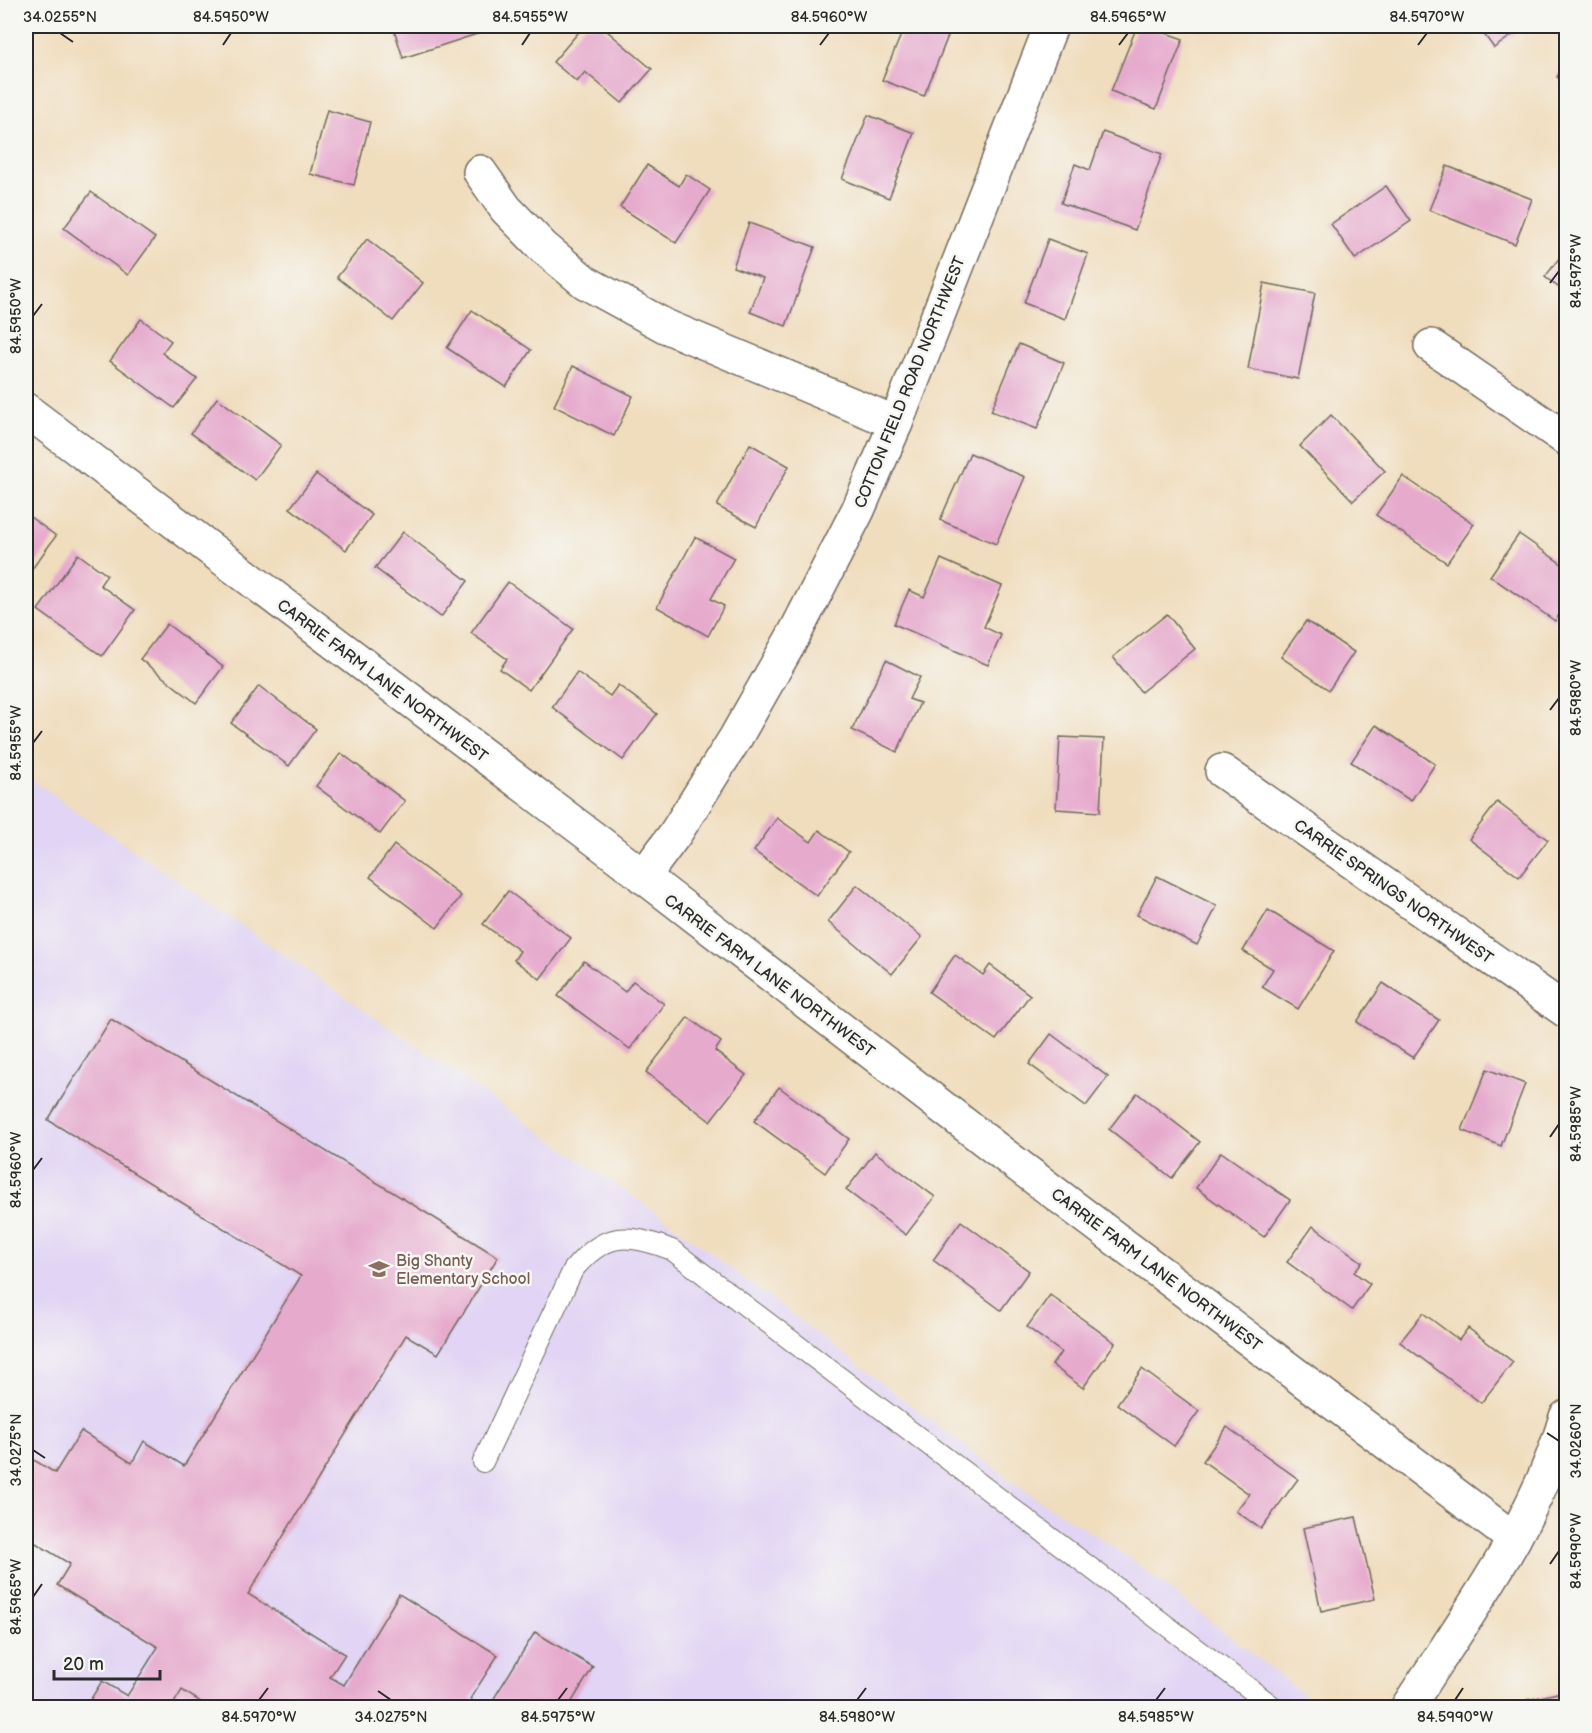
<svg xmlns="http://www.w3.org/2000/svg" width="1592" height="1733" font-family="'Balsamiq Sans',sans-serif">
<rect width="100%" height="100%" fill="#f6f6f2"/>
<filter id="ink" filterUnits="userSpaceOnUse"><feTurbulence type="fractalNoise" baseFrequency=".0167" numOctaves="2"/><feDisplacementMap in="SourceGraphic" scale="12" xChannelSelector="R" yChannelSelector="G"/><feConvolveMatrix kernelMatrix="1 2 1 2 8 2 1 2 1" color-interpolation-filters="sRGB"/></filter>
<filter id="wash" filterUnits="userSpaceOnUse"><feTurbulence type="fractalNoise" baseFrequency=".008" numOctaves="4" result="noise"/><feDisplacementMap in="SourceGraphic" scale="24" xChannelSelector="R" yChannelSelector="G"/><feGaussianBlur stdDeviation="1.35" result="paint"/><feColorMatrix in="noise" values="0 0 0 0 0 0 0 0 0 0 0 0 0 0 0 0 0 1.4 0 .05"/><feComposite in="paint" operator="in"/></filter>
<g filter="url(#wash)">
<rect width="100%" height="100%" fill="#f0ddbd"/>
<polygon fill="#e1d4f4" points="26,776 671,1223 1016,1485 1128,1557 1320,1707 26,1707"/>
<g id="blocks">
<g fill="#e6aacd">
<polygon points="393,26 478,26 480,33 403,58"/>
<polygon points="584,26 601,26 652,69 622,103 585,72 577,82 553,62"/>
<polygon points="889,26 952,26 924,96 882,80 901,35 888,30"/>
<polygon points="1137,26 1146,26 1183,39 1156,109 1111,91"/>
<polygon points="1478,26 1525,26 1494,48"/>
<polygon points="1566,62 1566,83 1557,77"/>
<polygon points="327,110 370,122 354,185 310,174"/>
<polygon points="868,115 914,133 889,198 842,179"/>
<polygon points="1103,132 1162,154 1135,230 1061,203 1075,164 1090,170"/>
<polygon points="647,165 679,186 686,174 710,190 676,243 620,207"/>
<polygon points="1447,166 1532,199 1515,244 1429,210"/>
<polygon points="1386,186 1411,221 1355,259 1331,224"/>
<polygon points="91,192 155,238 128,275 64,228"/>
<polygon points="749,223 815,247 786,326 750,312 763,278 733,267"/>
<polygon points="367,239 423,283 393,321 337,277"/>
<polygon points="1048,239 1088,254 1065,319 1024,303"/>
<polygon points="1566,249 1566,293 1545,277"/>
<polygon points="1264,283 1315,293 1298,379 1248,369"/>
<polygon points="472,310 531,350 506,387 447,348"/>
<polygon points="141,319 171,341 162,353 197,379 174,408 110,361"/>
<polygon points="1019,344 1064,363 1037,429 991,411"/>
<polygon points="573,366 633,396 614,436 554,406"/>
<polygon points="217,398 281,445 255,480 191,433"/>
<polygon points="1331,415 1385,471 1353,501 1300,446"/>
<polygon points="750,444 789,466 756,527 717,506"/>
<polygon points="970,453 1025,477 996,544 940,520"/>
<polygon points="316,474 372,515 346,550 290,508"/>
<polygon points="1403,476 1474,524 1447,563 1376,515"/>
<polygon points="26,514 56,536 32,569 26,565"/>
<polygon points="403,532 468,581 441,617 375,568"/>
<polygon points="1519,534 1566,567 1566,605 1555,621 1490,576"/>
<polygon points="695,537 734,558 711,599 724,606 708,636 657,607"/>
<polygon points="78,554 107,575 100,585 135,610 102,656 38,610"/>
<polygon points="941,559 1002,586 984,627 1001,635 988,665 894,624 909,590 924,597"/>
<polygon points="508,582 573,629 529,690 500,669 507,659 471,633"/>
<polygon points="1167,614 1195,649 1141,692 1113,657"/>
<polygon points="1306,621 1354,652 1329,690 1281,657"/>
<polygon points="167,624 223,667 196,703 140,659"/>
<polygon points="886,660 920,677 909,699 920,703 897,752 852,730"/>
<polygon points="577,672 610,696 618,685 657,714 623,760 552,707"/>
<polygon points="259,686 316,729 289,766 231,723"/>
<polygon points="1376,725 1435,764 1411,801 1351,762"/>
<polygon points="1060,737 1104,739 1100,812 1056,809"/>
<polygon points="341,753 405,801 380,834 316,786"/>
<polygon points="1497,802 1548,840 1519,877 1469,839"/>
<polygon points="777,818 811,842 819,830 849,852 817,896 754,851"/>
<polygon points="394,845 461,896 437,928 370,877"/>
<polygon points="1157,876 1217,906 1197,945 1137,915"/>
<polygon points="857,885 922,937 892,974 828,922"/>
<polygon points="508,891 571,938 540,979 514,960 520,951 483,924"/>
<polygon points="1268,910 1334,951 1298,1009 1262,987 1273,969 1243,951"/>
<polygon points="955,955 983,975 990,965 1030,995 996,1040 929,992"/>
<polygon points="584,961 625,992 633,981 664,1004 630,1049 558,996"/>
<polygon points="1383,983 1439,1020 1413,1058 1357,1022"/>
<polygon points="688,1017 721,1042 715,1051 746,1075 710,1121 646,1072"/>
<polygon points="111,1019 498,1257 438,1354 406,1335 248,1594 345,1654 330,1677 344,1685 399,1594 498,1655 470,1699 484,1708 210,1708 182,1690 171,1708 91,1708 87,1705 102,1681 127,1696 158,1647 57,1585 70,1564 26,1537 26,1526 30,1520 26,1517 26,1474 34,1460 55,1473 81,1431 132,1463 144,1441 184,1466 301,1276 48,1120"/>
<polygon points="1051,1034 1108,1077 1086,1106 1029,1064"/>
<polygon points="1487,1069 1525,1084 1501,1146 1462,1130"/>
<polygon points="779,1087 849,1139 825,1173 754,1121"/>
<polygon points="1137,1093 1200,1142 1172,1178 1109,1129"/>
<polygon points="875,1152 935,1197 906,1235 846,1190"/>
<polygon points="1221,1152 1290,1200 1264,1237 1196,1188"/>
<polygon points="961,1221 1029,1271 1001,1310 933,1260"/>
<polygon points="1313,1226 1362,1262 1354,1272 1370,1284 1352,1310 1287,1262"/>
<polygon points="1050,1295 1115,1343 1083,1388 1052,1365 1061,1352 1027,1327"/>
<polygon points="1423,1313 1459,1340 1468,1328 1513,1362 1481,1403 1400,1342"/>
<polygon points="1142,1369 1199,1411 1174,1446 1117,1404"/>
<polygon points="1227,1427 1298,1479 1261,1529 1236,1511 1249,1494 1203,1461"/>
<polygon points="1356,1517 1375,1599 1321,1611 1303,1528"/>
<polygon points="535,1632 593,1667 568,1708 488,1708"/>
<polygon points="1566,1691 1566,1708 1529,1708 1527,1700"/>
</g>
</g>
</g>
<g filter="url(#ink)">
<use href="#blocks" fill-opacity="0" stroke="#70695e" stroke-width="1.5"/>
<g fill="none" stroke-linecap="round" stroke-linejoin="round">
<g stroke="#70695e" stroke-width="22">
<path id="lane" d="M483 1462 573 1270C605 1231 628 1233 672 1250L1275 1708"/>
</g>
<g stroke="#70695e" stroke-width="36">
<g id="street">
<polyline points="480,172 506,209 543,247 585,282 665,326 896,423"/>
<polyline points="1431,346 1566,439"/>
<polyline points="26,410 604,846 999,1151 1514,1539"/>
<polyline points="1222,771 1566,1011"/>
<polyline points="643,877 675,834 736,737 795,633 858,510 896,423 1051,26"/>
<path d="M1407 1708C1467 1615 1535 1524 1566 1417"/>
</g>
</g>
<use href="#lane" stroke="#fff" stroke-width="20"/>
<use href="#street" stroke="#fff" stroke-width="33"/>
</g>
</g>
<path fill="none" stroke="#2b2b2b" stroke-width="2" d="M60 33 73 42M223 45 231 33M522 45 530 33M820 45 829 33M1119 45 1128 33M1418 45 1427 33M1550 283 1559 271M33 316 42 304M1550 710 1559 698M33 743 42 731M1550 1137 1559 1124M33 1170 42 1158M1547 1433 1559 1441M33 1450 45 1458M1550 1564 1559 1551M33 1597 42 1584M378 1691 391 1700M259 1700 268 1688M558 1700 567 1688M857 1700 866 1688M1156 1700 1165 1688M1455 1700 1463 1688"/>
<defs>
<g id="school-bare" transform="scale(1.62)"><path d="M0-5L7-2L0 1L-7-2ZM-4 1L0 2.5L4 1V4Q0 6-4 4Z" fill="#8d6e63" stroke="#f6f6f2" stroke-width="2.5" paint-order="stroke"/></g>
</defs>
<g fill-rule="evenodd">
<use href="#school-bare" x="379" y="1269"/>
</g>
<g text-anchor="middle" stroke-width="5" stroke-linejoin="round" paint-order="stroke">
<g font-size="16" fill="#2b2b2b" stroke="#f6f6f2">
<text transform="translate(909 382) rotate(-68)" y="6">COTTON FIELD ROAD NORTHWEST</text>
<text transform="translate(383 680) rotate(37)" y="6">CARRIE FARM LANE NORTHWEST</text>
<text transform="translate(1394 891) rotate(35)" y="6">CARRIE SPRINGS NORTHWEST</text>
<text transform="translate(770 975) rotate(37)" y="6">CARRIE FARM LANE NORTHWEST</text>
<text transform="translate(1157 1269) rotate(37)" y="6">CARRIE FARM LANE NORTHWEST</text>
</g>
<g font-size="16" fill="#785e54" stroke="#f6f6f2" text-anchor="start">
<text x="396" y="1266">Big Shanty<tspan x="396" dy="18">Elementary School</tspan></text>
</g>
</g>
<rect width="1592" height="1733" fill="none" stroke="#f6f6f2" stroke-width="66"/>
<path d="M54 1670v9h106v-9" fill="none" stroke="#2b2b2b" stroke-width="3"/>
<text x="63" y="1670" font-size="18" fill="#2b2b2b" stroke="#f6f6f2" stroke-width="4.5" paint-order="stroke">20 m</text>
<rect x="33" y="33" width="1526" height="1667" fill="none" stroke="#2b2b2b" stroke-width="2"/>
<g font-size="15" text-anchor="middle" fill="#2b2b2b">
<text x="60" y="22">34.0255°N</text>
<text x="231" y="22">84.5950°W</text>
<text x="530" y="22">84.5955°W</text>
<text x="829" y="22">84.5960°W</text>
<text x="1128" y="22">84.5965°W</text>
<text x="1427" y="22">84.5970°W</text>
<text transform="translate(1576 271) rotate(-90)" y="5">84.5975°W</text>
<text transform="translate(16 316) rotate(-90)" y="5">84.5950°W</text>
<text transform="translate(1576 698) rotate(-90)" y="5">84.5980°W</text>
<text transform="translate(16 743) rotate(-90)" y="5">84.5955°W</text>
<text transform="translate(1576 1124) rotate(-90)" y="5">84.5985°W</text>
<text transform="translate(16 1170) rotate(-90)" y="5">84.5960°W</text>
<text transform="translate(1576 1441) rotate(-90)" y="5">34.0260°N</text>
<text transform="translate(16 1450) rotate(-90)" y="5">34.0275°N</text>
<text transform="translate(1576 1551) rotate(-90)" y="5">84.5990°W</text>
<text transform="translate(16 1597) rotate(-90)" y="5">84.5965°W</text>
<text x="259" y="1722">84.5970°W</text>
<text x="391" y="1722">34.0275°N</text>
<text x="558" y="1722">84.5975°W</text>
<text x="857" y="1722">84.5980°W</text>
<text x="1156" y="1722">84.5985°W</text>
<text x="1455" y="1722">84.5990°W</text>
</g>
</svg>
